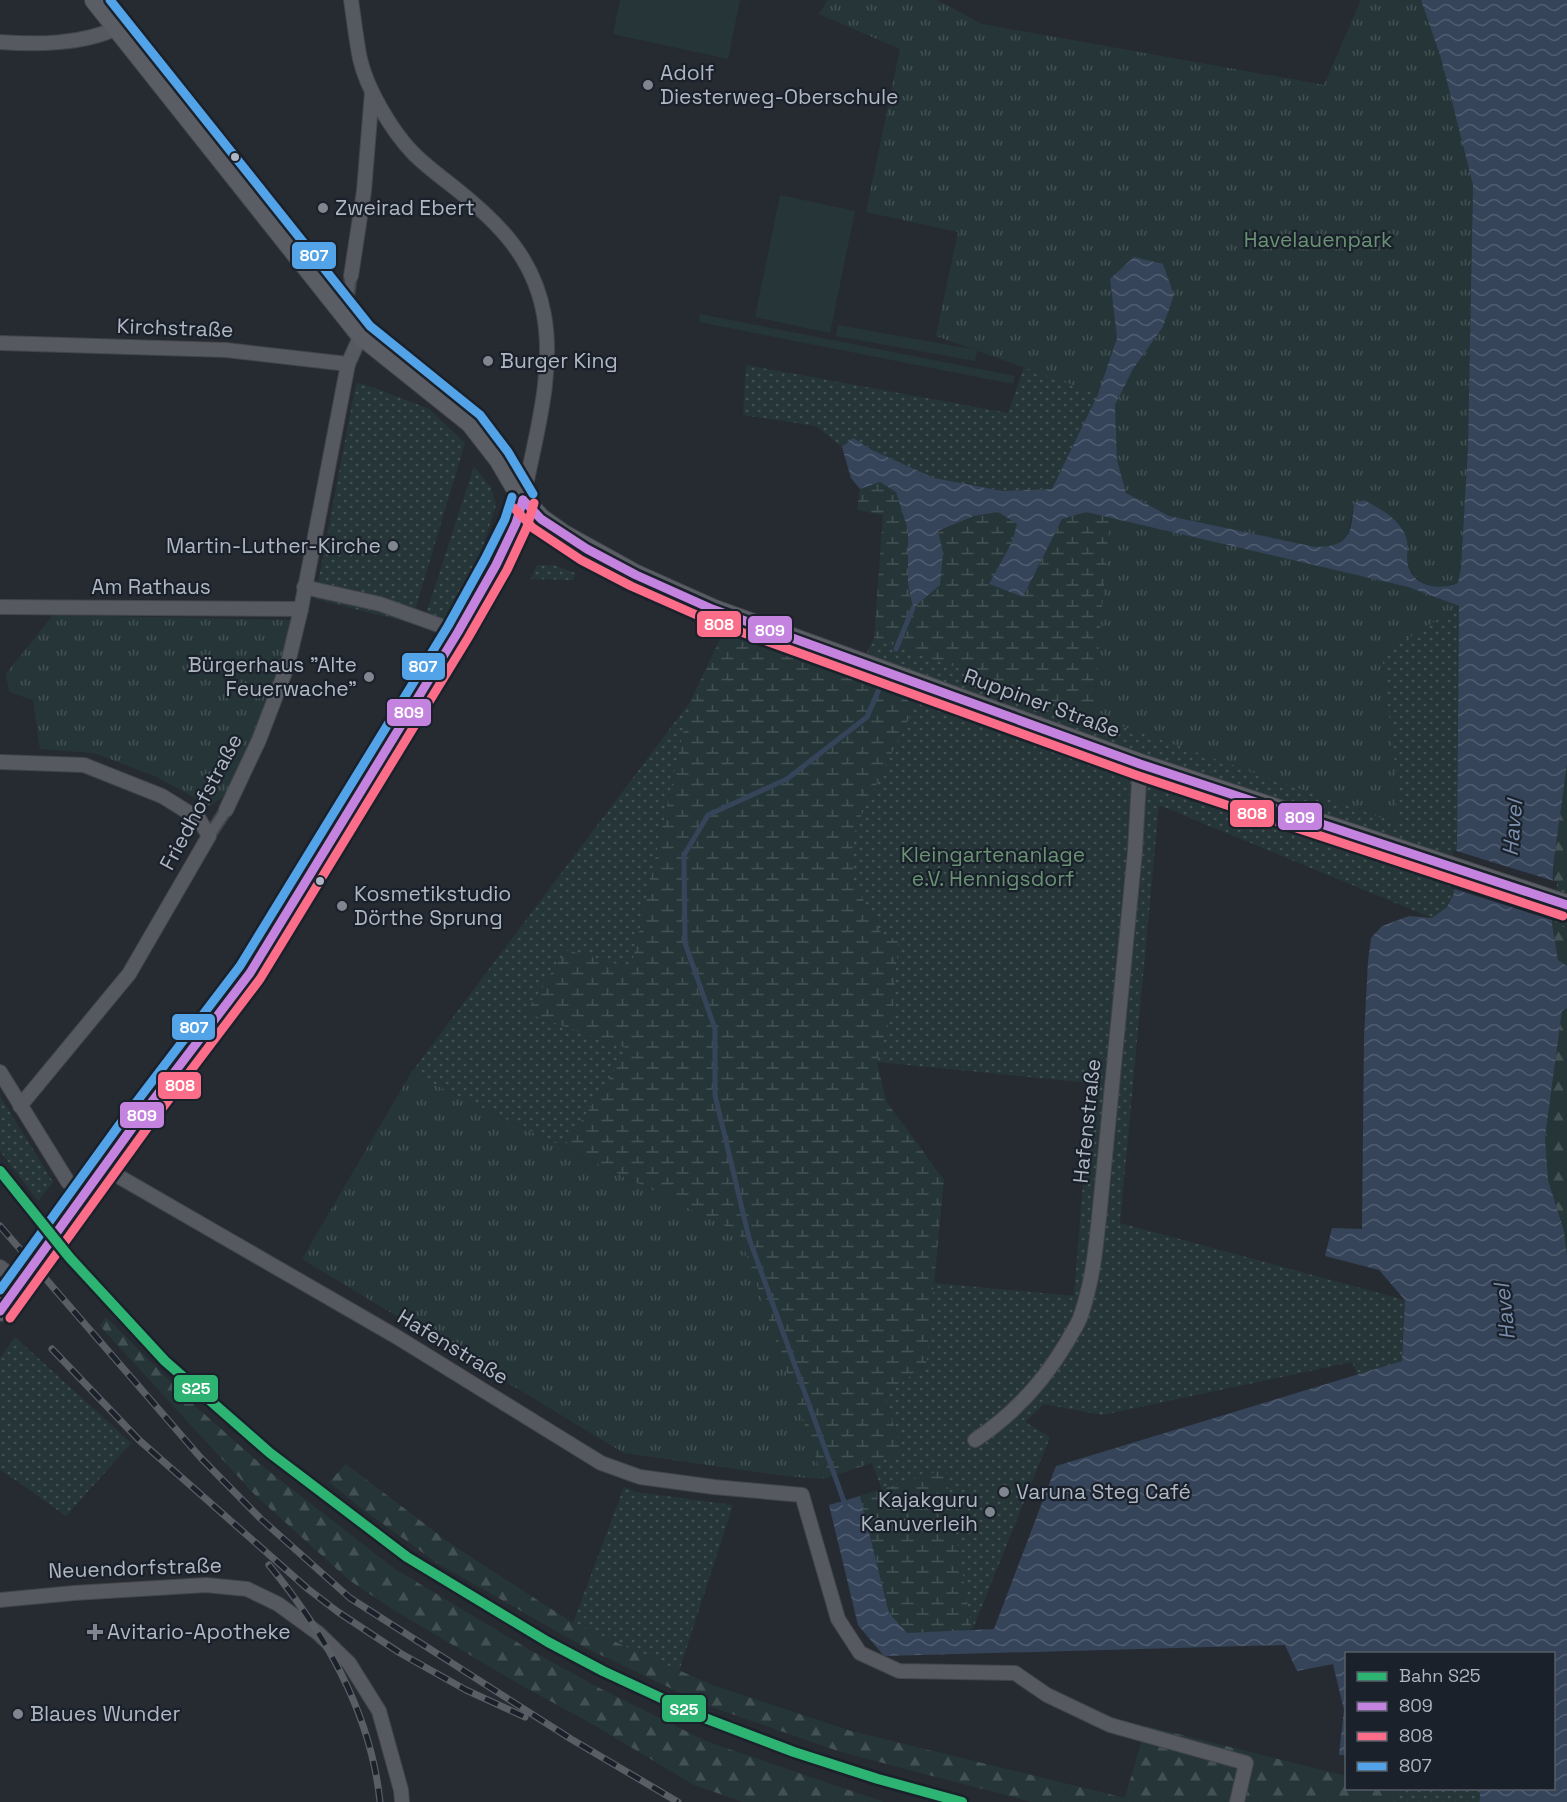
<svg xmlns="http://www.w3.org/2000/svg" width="1567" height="1802" font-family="'Space Grotesk',sans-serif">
<defs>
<pattern id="grass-dots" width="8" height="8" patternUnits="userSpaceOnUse" patternTransform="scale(1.5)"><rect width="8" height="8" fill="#263638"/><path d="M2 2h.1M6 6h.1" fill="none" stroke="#435153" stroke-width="1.8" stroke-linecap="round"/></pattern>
<pattern id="forest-firs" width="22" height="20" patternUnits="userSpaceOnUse" patternTransform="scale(1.5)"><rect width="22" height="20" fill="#263638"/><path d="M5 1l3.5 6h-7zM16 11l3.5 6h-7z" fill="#435153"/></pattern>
<pattern id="wetland-marsh" width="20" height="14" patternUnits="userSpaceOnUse" patternTransform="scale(1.5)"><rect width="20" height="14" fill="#263638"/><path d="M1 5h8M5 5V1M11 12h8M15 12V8" fill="none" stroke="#435153"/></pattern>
<pattern id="park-tufts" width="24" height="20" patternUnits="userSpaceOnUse" patternTransform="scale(1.5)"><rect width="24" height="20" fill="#263638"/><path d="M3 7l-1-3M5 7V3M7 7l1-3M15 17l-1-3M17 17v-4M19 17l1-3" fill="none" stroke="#435153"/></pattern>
<pattern id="water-waves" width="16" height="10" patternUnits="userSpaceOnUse" patternTransform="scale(1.5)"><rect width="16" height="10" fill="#36445a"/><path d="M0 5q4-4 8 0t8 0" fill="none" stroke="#515d70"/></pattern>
</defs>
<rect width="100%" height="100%" fill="#262b32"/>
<g fill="url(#grass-dots)">
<polygon points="746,365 1008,413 1024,367 1098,394 1052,489 1002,491 933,478 872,450 853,438 842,447 816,426 743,415"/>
<polygon points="356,383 367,385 429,409 465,443 411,623 315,599"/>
<polygon points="474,466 491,488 496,505 477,565 450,620 426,614"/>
<polygon points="537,565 554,565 575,573 573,580 531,579"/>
<polygon points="1459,606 1457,841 1454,893 1447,907 1432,918 1159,805 1120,1223 1405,1300 1402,1361 1358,1375 1352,1362 1102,1415 1044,1404 1025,1422 1050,1437 972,1631 945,1469 882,1490 872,1463 903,1453 884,1396 926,1364 934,1283 1074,1296 1091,1083 877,1062 893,1009 898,939 884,938 854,883 852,851 856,826 905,695 855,677 874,638 1397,822 1396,773 1381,654"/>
<polygon points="690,702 631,969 527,1013 629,1049 564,1147 411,1073"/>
<polygon points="1554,883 1567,887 1567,928 1552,924"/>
<polygon points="0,1096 53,1182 38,1201 0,1151"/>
<polygon points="15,1337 131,1443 66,1516 0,1469 0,1358"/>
<polygon points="624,1487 636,1492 733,1505 679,1671 573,1623"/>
<polygon points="1397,1789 1480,1789 1480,1802 1394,1802"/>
</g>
<g fill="url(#forest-firs)">
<polygon points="1567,764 1567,887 1554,883 1553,867"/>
<polygon points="1552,924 1567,928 1567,966 1558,960"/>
<polygon points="1567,1008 1567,1256 1564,1231 1548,1180 1545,1137 1562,1011"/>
<polygon points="106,1317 193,1404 266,1469 395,1569 530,1650 603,1690 708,1742 884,1802 743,1802 694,1785 594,1725 519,1684 392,1609 349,1580 255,1495 100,1326"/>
<polygon points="346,1464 451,1544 573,1623 712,1685 851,1731 1125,1798 1146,1726 1346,1776 1346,1788 1397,1789 1394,1802 1032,1802 841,1752 706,1705 584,1647 437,1563 361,1508 329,1482"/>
</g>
<g fill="url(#wetland-marsh)">
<polygon points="880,482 896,492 908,530 908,584 913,608 943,552 938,532 974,516 998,512 1017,524 1012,542 989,584 1023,597 1062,519 1086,512 1110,517 1093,716 874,638 883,515 857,510 860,489"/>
<polygon points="724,631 905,695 913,710 856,826 852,851 854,883 884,938 898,939 893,1009 877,1062 886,1101 944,1180 926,1364 884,1396 903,1453 823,1479 739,1233 564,1147 629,1049 526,1013 566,950 631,968 690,702"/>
<polygon points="945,1469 972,1631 907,1633 889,1613 860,1496"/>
</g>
<g fill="url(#park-tufts)">
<path d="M828 0H937L982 24 1324 85 1361 0H1421L1441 58 1473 185 1468 447 1461 567 1458 583C1447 588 1440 589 1427 584 1395 570 1417 544 1396 522 1384 510 1370 507 1354 503L1347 538 1333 547H1315L1169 516 1126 493 1117 460 1115 405 1133 369 1163 328 1174 295 1163 264 1110 279 1117 338 1098 394 936 336 958 232 866 212 900 49 819 14Z"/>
<polygon points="1110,517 1408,587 1459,606 1382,655 1396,773 1397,823 1093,716"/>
<polygon points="53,615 292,620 267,706 229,793 210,806 157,777 94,753 40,749 33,700 9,692 6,674"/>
<polygon points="411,1073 739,1233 823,1479 785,1476 624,1453 302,1259"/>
</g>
<g fill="#263638">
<polygon points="620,0 740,0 728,59 613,34"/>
<polygon points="780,195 855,211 830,333 755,317"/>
<polygon points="700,314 1015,376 1013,384 699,322"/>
<polygon points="838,325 977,350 975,361 836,336"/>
</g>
<path fill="url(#water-waves)" d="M1421 0H1567V764L1553 867 1552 924 1558 960 1567 966V1008L1562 1011 1545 1137 1548 1180 1564 1231 1567 1256V1802H1480V1789L1554 1788V1654H1346V1755H1339L1344 1710 1333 1664 1297 1671 1285 1645 884 1656 858 1625 829 1505 860 1496 889 1613 907 1633 994 1629 1056 1466 1402 1361 1405 1300 1379 1270 1325 1256 1332 1228 1362 1229 1364 1038 1368 961 1371 938 1382 926 1409 916 1432 918 1447 907 1454 893 1457 841 1459 606 1408 587 1086 512 1062 519 1023 597 989 584 1012 542 1017 524 998 512 974 516 938 531 943 552 940 585 913 608 908 584V530L896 492 880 482 860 489 851 478 842 447 853 438 872 450 934 478 1002 491 1052 489 1098 394 1117 338 1110 279 1134 257 1163 264 1174 295 1163 327 1133 369 1115 405 1117 460 1126 493 1169 516 1315 547C1350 547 1351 534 1354 503L1364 500C1380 509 1399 518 1406 537 1409 545 1406 556 1408 565 1413 587 1441 591 1458 583L1461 567 1468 447 1473 185 1441 58Z"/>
<polygon fill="#262b32" points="1453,850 1557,882 1555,921 1451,888"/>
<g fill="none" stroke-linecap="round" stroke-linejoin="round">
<g stroke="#36445a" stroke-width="5">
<polyline points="896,649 913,608"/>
<polyline points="846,1507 749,1238 715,1095 715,1029 685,943 684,855 708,815 787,779 867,717 879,689"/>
</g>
<g stroke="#42454a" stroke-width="14">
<g id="pedestrian">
<polyline points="348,297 351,276"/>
<polyline points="209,836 226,810"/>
</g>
</g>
<g stroke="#42454a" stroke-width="16">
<g id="minor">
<path d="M351 0C354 19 356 39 360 59 367 89 391 130 413 153 426 166 441 177 455 188 499 223 534 258 544 315 555 375 534 441 523 500"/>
<path d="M0 42C36 45 84 44 117 28"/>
<polyline points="351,276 364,191 372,92"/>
<polyline points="0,343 226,350 348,364"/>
<polyline points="304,587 380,604 458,632"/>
<polyline points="0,607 301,609"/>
<polyline points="0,762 84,765 162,796 199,819 209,836 129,974 20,1106"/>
<polyline points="226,810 259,740 287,667 301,609 348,364 361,335"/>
<polyline points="0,1072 68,1182 83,1196"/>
<polyline points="104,1168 397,1337 601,1463 640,1477 714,1487 802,1495 838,1619 860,1653 899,1671 1015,1673 1047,1695 1110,1725 1246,1763 1237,1802"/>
<polyline points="0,1267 20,1282"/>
<path d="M975 1440C1013 1415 1044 1381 1067 1342 1071 1334 1077 1326 1080 1318 1093 1282 1096 1246 1100 1208L1135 851 1140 764"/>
<polyline points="0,1600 74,1593 206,1585 247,1589 278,1604 318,1633 349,1663 379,1711 401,1790 402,1802"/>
</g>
</g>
<g stroke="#42454a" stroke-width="22">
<g id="secondary">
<polyline points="95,0 361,335 471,423 499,459 523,500 541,519 562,534 636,575 712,609 1140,764 1567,905"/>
<polyline points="0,1311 135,1124 250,973 458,632 496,565 516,523 523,500"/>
</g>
</g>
<use href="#pedestrian" stroke="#56595f" stroke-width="10"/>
<use href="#minor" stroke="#56595f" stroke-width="14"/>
<use href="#secondary" stroke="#5a5e64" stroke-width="20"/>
<g stroke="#595d64" stroke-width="7">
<g id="rail">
<polyline points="0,1226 200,1457 261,1519 350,1598 571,1739 678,1802"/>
<polyline points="52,1349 139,1440 308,1589 338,1612 400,1653 466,1690 525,1717"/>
<path d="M269 1565C325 1633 371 1713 380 1802"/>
</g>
</g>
<use href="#rail" stroke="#1a212b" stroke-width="4.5" stroke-dasharray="14" stroke-linecap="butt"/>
<g stroke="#1a212b" stroke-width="14">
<g id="bus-1">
<polyline points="523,500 541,519 587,549 636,575 712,609 1140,764 1567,905"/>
<polyline points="0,1311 135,1124 250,973 458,632 496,565 516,523 523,500"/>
</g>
</g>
<g stroke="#1a212b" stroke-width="14">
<g id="bus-2">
<polyline points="514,508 533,528 581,560 631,586 708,620 1136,775 1563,916"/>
<polyline points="10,1318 145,1131 260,979 468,638 507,570 527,527 534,503"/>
</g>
</g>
<g stroke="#1a212b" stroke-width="14">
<g id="bus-3">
<polyline points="110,0 370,326 480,415 508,452 533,494"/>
<polyline points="0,1290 125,1117 240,966 448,626 485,559 505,519 512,497"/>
</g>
</g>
<use href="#bus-1" stroke="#c483df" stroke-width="9"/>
<use href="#bus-2" stroke="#fb6d88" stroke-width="9"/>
<use href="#bus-3" stroke="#53a3e8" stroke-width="9"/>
<g stroke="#1a212b" stroke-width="15">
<polyline id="rail-1" points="0,1171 70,1258 165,1361 270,1453 407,1557 548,1642 603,1671 702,1717 794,1752 878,1779 962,1802"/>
</g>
<use href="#rail-1" stroke="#2db372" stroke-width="10"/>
</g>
<g fill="#7f8690" stroke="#1a212b" stroke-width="2">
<circle cx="648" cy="85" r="6"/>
<circle cx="323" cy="208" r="6"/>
<circle cx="488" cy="361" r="6"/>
<circle cx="393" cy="546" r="6"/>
<circle cx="369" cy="677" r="6"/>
<circle cx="342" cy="906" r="6"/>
<circle cx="1004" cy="1492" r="6"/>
<circle cx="990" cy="1512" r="6"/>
<path d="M92 1623h6v6h6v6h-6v6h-6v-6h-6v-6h6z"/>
<circle cx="18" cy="1714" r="6"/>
</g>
<g fill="#afb7c3" stroke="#1a212b" stroke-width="2">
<circle cx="235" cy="157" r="5"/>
<circle cx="320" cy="881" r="5"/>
</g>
<g text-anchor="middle" stroke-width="4.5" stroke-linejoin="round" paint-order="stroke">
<g font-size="21" fill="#afb7c3" stroke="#1a212b" text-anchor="start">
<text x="660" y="80">Adolf<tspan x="660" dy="24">Diesterweg-Oberschule</tspan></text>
<text x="335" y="215">Zweirad Ebert</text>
<text x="500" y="368">Burger King</text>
<text x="381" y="553" text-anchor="end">Martin-Luther-Kirche</text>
<text x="357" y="672" text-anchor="end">Bürgerhaus "Alte<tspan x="357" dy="24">Feuerwache"</tspan></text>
<text x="354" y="901">Kosmetikstudio<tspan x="354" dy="24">Dörthe Sprung</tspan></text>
<text x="1016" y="1499">Varuna Steg Café</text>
<text x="978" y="1507" text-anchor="end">Kajakguru<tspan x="978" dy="24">Kanuverleih</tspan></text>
<text x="107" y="1639">Avitario-Apotheke</text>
<text x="30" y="1721">Blaues Wunder</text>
</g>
<g font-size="21" fill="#699273" stroke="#1a212b">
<text x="1318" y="247">Havelauenpark</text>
<text x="993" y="862">Kleingartenanlage<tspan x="993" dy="24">e.V. Hennigsdorf</tspan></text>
</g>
<g font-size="21" fill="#afb7c3" stroke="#1a212b">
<text transform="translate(175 328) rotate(2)" y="7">Kirchstraße</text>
<text x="151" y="594">Am Rathaus</text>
<text transform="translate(1042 703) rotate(20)" y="7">Ruppiner Straße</text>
<text transform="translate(201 802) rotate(-62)" y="7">Friedhofstraße</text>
<text transform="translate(1087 1121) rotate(-84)" y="7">Hafenstraße</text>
<text transform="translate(453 1347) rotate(31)" y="7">Hafenstraße</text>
<text transform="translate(135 1568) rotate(-2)" y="7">Neuendorfstraße</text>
</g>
<g font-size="22" font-style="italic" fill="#798daa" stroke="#1a212b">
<text transform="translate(1512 828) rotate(-85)" y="8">Havel</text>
<text transform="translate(1504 1312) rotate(-96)" y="8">Havel</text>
</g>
</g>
<g stroke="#1a212b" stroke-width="2">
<rect x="291" y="241" width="46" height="29" rx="6" fill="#53a3e8"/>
<rect x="696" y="610" width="46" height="28" rx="6" fill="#fb6d88"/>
<rect x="747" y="615" width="46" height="29" rx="6" fill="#c483df"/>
<rect x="401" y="652" width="45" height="29" rx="6" fill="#53a3e8"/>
<rect x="386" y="698" width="46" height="29" rx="6" fill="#c483df"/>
<rect x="1229" y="799" width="46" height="29" rx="6" fill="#fb6d88"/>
<rect x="1277" y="802" width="46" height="29" rx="6" fill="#c483df"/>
<rect x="171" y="1013" width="45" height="28" rx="6" fill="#53a3e8"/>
<rect x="157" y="1071" width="45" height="29" rx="6" fill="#fb6d88"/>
<rect x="119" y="1101" width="46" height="28" rx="6" fill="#c483df"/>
<rect x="173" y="1374" width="46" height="29" rx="6" fill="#2db372"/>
<rect x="661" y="1694" width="46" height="29" rx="6" fill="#2db372"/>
</g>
<g font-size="16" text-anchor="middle" font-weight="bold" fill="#fff">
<text x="314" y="261">807</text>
<text x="719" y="630">808</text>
<text x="770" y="636">809</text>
<text x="423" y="672">807</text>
<text x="409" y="718">809</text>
<text x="1252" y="819">808</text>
<text x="1300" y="823">809</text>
<text x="194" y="1033">807</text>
<text x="180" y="1091">808</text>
<text x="142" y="1121">809</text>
<text x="196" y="1394">S25</text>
<text x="684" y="1715">S25</text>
</g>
<rect x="1345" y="1652" width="210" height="138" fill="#1a212b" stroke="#565d68" stroke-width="1.5"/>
<rect x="1357" y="1672" width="30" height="9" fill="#2db372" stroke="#565d68" stroke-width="1.5"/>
<text x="1399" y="1682" font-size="18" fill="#afb7c3">Bahn S25</text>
<rect x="1357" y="1702" width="30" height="9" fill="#c483df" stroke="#565d68" stroke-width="1.5"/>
<text x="1399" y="1712" font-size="18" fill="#afb7c3">809</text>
<rect x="1357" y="1732" width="30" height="9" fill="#fb6d88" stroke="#565d68" stroke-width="1.5"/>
<text x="1399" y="1742" font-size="18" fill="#afb7c3">808</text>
<rect x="1357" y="1762" width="30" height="9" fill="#53a3e8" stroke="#565d68" stroke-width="1.5"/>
<text x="1399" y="1772" font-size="18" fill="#afb7c3">807</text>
</svg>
